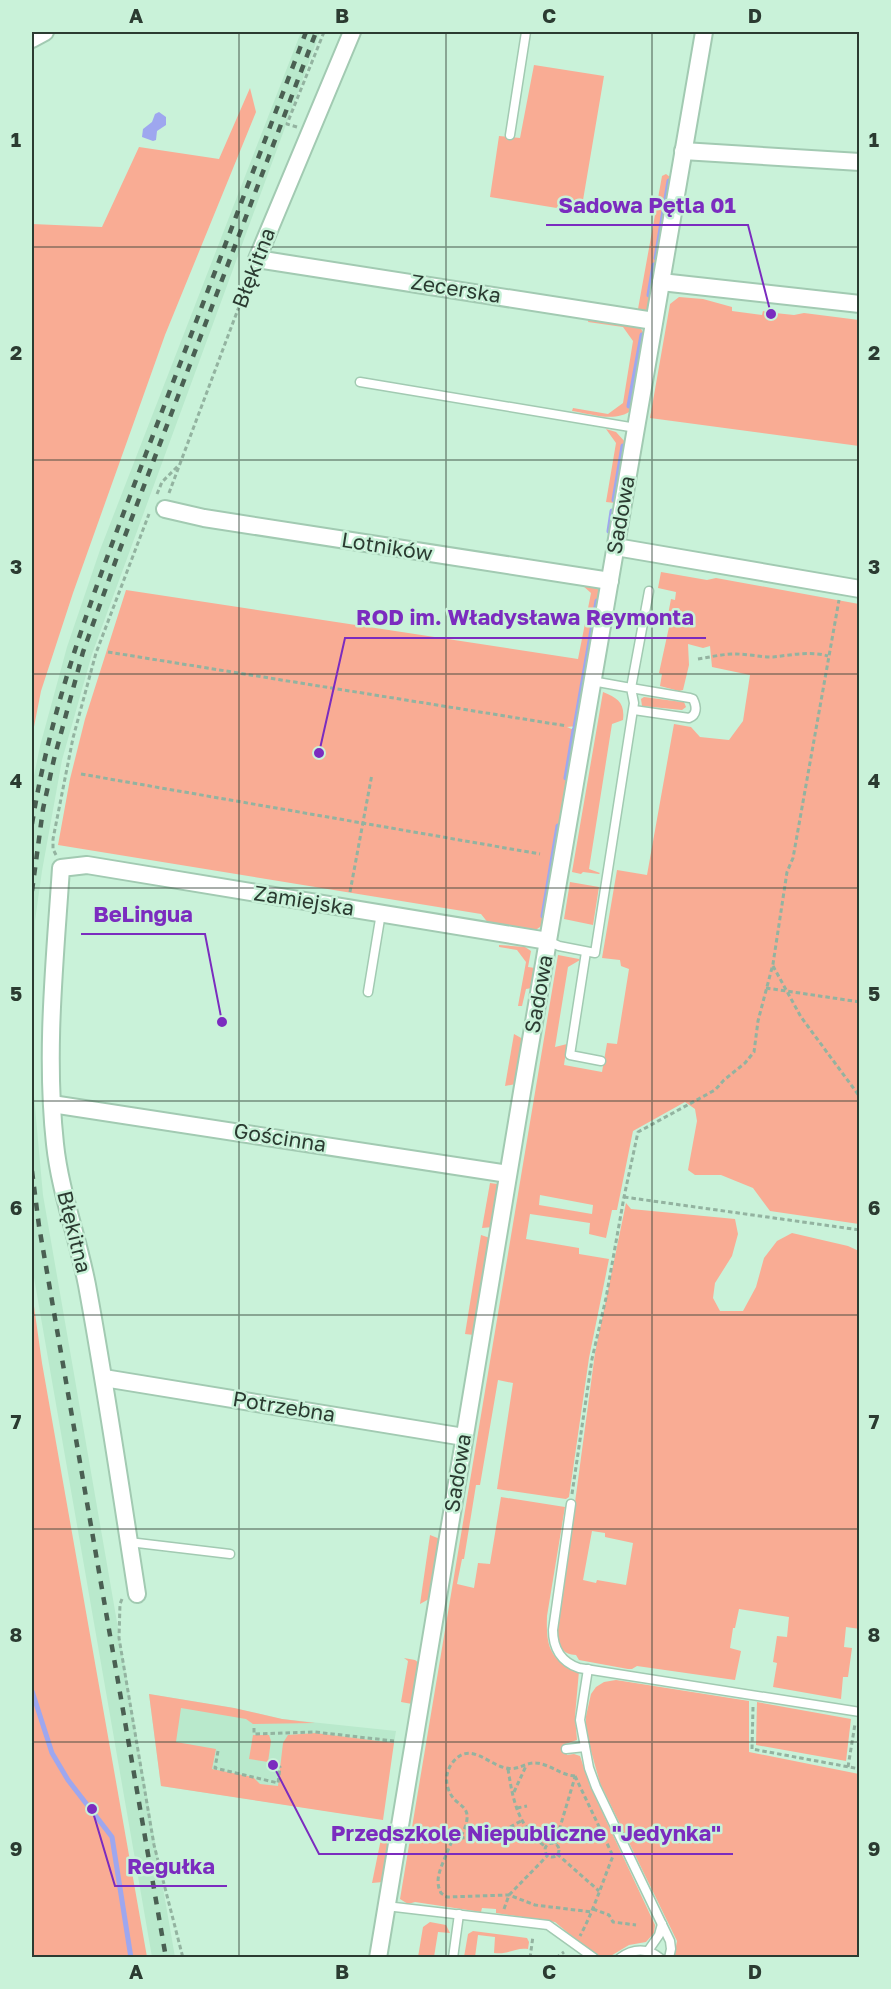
<svg xmlns="http://www.w3.org/2000/svg" width="891" height="1989" font-family="'Golos Text',sans-serif">
<rect width="100%" height="100%" fill="#c9f2d9"/>
<g fill="#b9e9cc">
<polygon points="301,32 320,32 92,654 62,760 42,871 35,921 33,1085 43,1195 175,1957 152,1957 32,1266 32,786 40,746 67,647 100,550"/>
<polygon points="149,1694 234,1708 282,1719 396,1731 394,1743 390,1745 373,1818 161,1786"/>
</g>
<g fill="#f9ac94" fill-rule="evenodd">
<polygon points="534,65 604,76 581,212 490,197 499,136 520,138"/>
<polygon points="250,88 256,112 165,335 73,593 41,691 32,737 32,224 102,227 139,147 219,159"/>
<polygon points="666,174 670,177 671,181 650,307 643,312 592,306 593,302 638,309 662,176"/>
<polygon points="679,297 703,299 732,307 732,311 762,315 763,311 767,312 767,317 774,317 775,313 794,315 804,313 859,320 859,446 650,418 670,304"/>
<path d="M589 317 640 327 644 334 632 410C615 423 592 414 572 411L573 408 608 414 623 403 633 341 623 327 588 322Z"/>
<polygon points="606,429 616,432 626,443 615,503 606,502 616,443"/>
<path d="M661 572 707 580 716 578 859 604V1224L770 1211 753 1188 721 1175H695L688 1170 697 1121 695 1109 685 1102 633 1131 617 1210H612L606 1238 589 1234 590 1223 530 1214 526 1239 579 1248V1254L609 1259 589 1358 569 1497 566 1499 497 1489 513 1383 498 1380 480 1485H476L464 1559H462L457 1584 474 1588 478 1563 490 1564 501 1497 565 1507 547 1616C546 1645 549 1661 579 1671L575 1716 577 1740 565 1744 567 1755 574 1754 580 1756 590 1786 655 1925 654 1933 646 1942 629 1945 609 1957H602L592 1953 555 1922 496 1913V1909L482 1908 481 1912 415 1902 408 1904 400 1899 558 955 579 959 580 960 568 967 555 1047 567 1044 564 1065 602 1072 607 1043 617 1044 629 969 621 966 620 960 602 958 617 870 647 875 674 724 691 727 700 737 729 740 743 721 750 675 712 667 710 646 703 648 688 644 689 665 683 690 679 691 660 686 662 674 659 673 669 627 666 625 671 599 675 600 676 592 658 588ZM540 1195 593 1205 592 1214 539 1205Z"/>
<polygon points="528,576 592,585 598,587 601,592 577,726 567,727 576,731 543,925 534,931 489,924 481,914 58,845 70,779 85,719 126,590 578,659 591,593 582,585"/>
<path d="M603 692C618 698 625 703 623 720L612 724 589 869 600 873 599 874 583 872 581 874 572 872Z"/>
<polygon points="644,697 682,702 684,702 686,707 682,710 642,706 641,699"/>
<polygon points="570,882 599,887 593,925 564,919"/>
<polygon points="499,945 525,947 531,951 528,967 535,968 532,988 526,989 522,1006 518,1006 526,962 517,950 499,947"/>
<polygon points="514,1034 523,1039 516,1084 505,1086"/>
<polygon points="490,1183 497,1184 498,1188 493,1227 482,1228"/>
<path d="M626 1203 631 1209 735 1219 738 1234 732 1256 715 1283 713 1298 720 1311H743L756 1287 764 1258 777 1241 792 1233 848 1246 859 1251 860 1629 846 1627 844 1647 852 1648 848 1677H843L841 1699 773 1687 777 1663 773 1662 777 1636 787 1637 789 1617 739 1609 735 1628H733L730 1648 741 1651 735 1680 637 1666 632 1669H628L579 1660 576 1655C563 1654 561 1649 557 1637L595 1353ZM592 1531 605 1533V1537L633 1543 626 1585 597 1580 596 1583 583 1580Z"/>
<polygon points="481,1235 490,1238 474,1335 465,1334"/>
<polygon points="32,1292 42,1363 147,1957 32,1957 32,1748 33,1748 32,1742"/>
<polygon points="430,1535 440,1539 429,1599 420,1604"/>
<polygon points="404,1658 415,1660 419,1663 412,1704 401,1702 408,1661"/>
<polygon points="616,1680 749,1701 749,1752 859,1774 859,1957 674,1957 677,1941 600,1783 591,1751 586,1731 586,1716 591,1694 596,1687 604,1682"/>
<polygon points="149,1694 234,1708 282,1719 315,1723 253,1724 246,1719 181,1708 176,1742 216,1749 212,1769 253,1777 260,1784 278,1786 283,1743 288,1735 315,1733 394,1743 383,1820 161,1786"/>
<polygon points="757,1702 851,1719 846,1761 756,1745"/>
<polygon points="253,1735 269,1735 271,1741 268,1762 249,1759"/>
<polygon points="382,1834 391,1836 383,1882 372,1883"/>
<polygon points="430,1922 446,1925 450,1933 438,1932 434,1957 418,1957 423,1927"/>
<path d="M473 1931 527 1938 529 1942 528 1949C515 1947 509 1955 494 1953L495 1937 478 1935 475 1957H464L468 1934Z"/>
</g>
<polygon fill="#9ea7ef" points="159,112 166,117 166,125 157,131 156,140 153,141 142,137 143,129 152,122 155,114"/>
<g fill="none" stroke-linecap="round" stroke-linejoin="round">
<g stroke="#9ea7ef" stroke-width="5">
<polyline points="656,258 669,181"/>
<polyline points="649,295 654,265"/>
<polyline points="629,406 642,335"/>
<polyline points="614,500 623,446"/>
<polyline points="609,531 612,511"/>
<polyline points="575,727 597,601"/>
<polyline points="566,778 574,730"/>
<polyline points="543,916 558,826"/>
<polyline points="32,1691 52,1753 68,1780 112,1837 131,1958"/>
</g>
<g stroke="#a2cab2" stroke-width="11">
<g id="lane">
<polyline points="510,135 526,32"/>
<polyline points="360,382 636,428"/>
<path d="M634 710 689 718C697 715 697 707 693 699L690 698 631 688 649 591"/>
<polyline points="548,941 559,946 595,953 634,703 631,688 592,681"/>
<polyline points="586,952 570,1055 601,1061"/>
<polyline points="368,992 381,913"/>
<path d="M571 1504 553 1630C553 1648 561 1662 579 1668L860 1712"/>
<polyline points="129,1542 230,1554"/>
<polyline points="588,1669 580,1720 589,1768 596,1787 670,1941 671,1949 669,1958"/>
<polyline points="566,1749 585,1747"/>
<polyline points="386,1906 548,1925 594,1958"/>
<polyline points="648,1951 659,1935 662,1924"/>
<polyline points="453,1958 459,1914"/>
<path d="M620 1958C633 1948 648 1948 660 1958"/>
</g>
</g>
<g stroke="#a2cab2" stroke-width="20">
<g id="street">
<polyline points="352,32 257,259 654,321"/>
<polyline points="32,39 45,32"/>
<polyline points="683,151 860,162"/>
<polyline points="661,282 860,304"/>
<polyline points="165,509 204,518 610,581"/>
<polyline points="616,547 860,589"/>
<polyline points="52,1104 508,1174"/>
<polyline points="104,1378 464,1437"/>
<path d="M137 1594C121 1491 106 1388 87 1285 78 1238 60 1192 55 1144 45 1052 55 960 61 868L87 865 548 941"/>
<polyline points="378,1958 522,1092 704,32"/>
</g>
</g>
<g stroke="#93b3a0" stroke-width="3" stroke-dasharray="4.5 3" stroke-linecap="butt">
<polyline points="297,127 287,124 324,32"/>
<polyline points="169,493 252,272"/>
<polyline points="157,494 162,482 179,465"/>
<polyline points="108,652 567,726"/>
<path d="M698 659C710 657 723 654 735 654 747 654 760 657 773 657 790 655 811 651 828 656"/>
<polyline points="81,774 540,854"/>
<polyline points="56,855 53,849 53,839 73,738 96,653 149,514"/>
<polyline points="350,892 372,774"/>
<polyline points="773,966 801,1017 860,1097"/>
<polyline points="766,988 860,1002"/>
<polyline points="624,1197 860,1230"/>
<polyline points="572,1494 592,1359 606,1298 624,1197 638,1132 715,1090 724,1080 745,1063 754,1052 758,1021 773,964 787,872 793,858 839,600"/>
<polyline points="122,1599 120,1604 119,1638 154,1845 183,1958"/>
<polyline points="753,1707 752,1749 860,1769"/>
<polyline points="254,1728 254,1734 315,1732 394,1741"/>
<polyline points="218,1751 215,1768 278,1783 280,1767 273,1766"/>
<polyline points="848,1767 855,1724"/>
<path d="M508 1769C513 1801 518 1827 546 1847"/>
<path d="M575 1776C560 1775 550 1764 536 1763 526 1762 518 1771 506 1768 487 1764 470 1741 453 1762 447 1769 445 1779 448 1788 454 1809 475 1802 464 1830 461 1838 458 1837 452 1842 450 1844 448 1851 446 1855 441 1868 434 1880 441 1893L447 1897 509 1895 535 1905 592 1912"/>
<path d="M575 1776 613 1856C602 1883 594 1910 580 1936"/>
<polyline points="514,1792 526,1766"/>
<polyline points="517,1808 527,1806"/>
<polyline points="460,1838 494,1836 521,1821"/>
<circle cx="552" cy="1850" r="7"/>
<polyline points="555,1844 575,1777"/>
<polyline points="557,1854 599,1891"/>
<polyline points="504,1909 509,1895 548,1855"/>
<polyline points="593,1909 609,1915 613,1922 636,1925"/>
<polyline points="530,1958 533,1936"/>
<polyline points="556,1958 564,1952"/>
</g>
<use href="#lane" stroke="#fff" stroke-width="8"/>
<use href="#street" stroke="#fff" stroke-width="16"/>
<g stroke="#4a5f52" stroke-width="4.5" stroke-dasharray="8 8" stroke-linecap="butt">
<path d="M32 824C53 692 103 568 150 443 202 306 254 169 306 32"/>
<polyline points="32,891 43,809 54,759 83,652 117,557 316,32"/>
<polyline points="32,1171 39,1226 166,1958"/>
</g>
</g>
<path fill="none" stroke="#2b3b31" stroke-width="1.5" stroke-opacity="0.55" d="M239 32V1958M446 32V1958M652 32V1958M32 247H860M32 460H860M32 674H860M32 888H860M32 1101H860M32 1315H860M32 1529H860M32 1742H860"/>
<g text-anchor="middle" stroke-width="5" stroke-linejoin="round" paint-order="stroke">
<g font-size="21" fill="#2b3b31" stroke="#c9f2d9">
<text transform="translate(254 268) rotate(-69)" y="7">Błękitna</text>
<text transform="translate(456 289) rotate(9)" y="7">Zecerska</text>
<text transform="translate(621 515) rotate(-80)" y="7">Sadowa</text>
<text transform="translate(387 547) rotate(9)" y="7">Lotników</text>
<text transform="translate(304 901) rotate(9)" y="7">Zamiejska</text>
<text transform="translate(539 994) rotate(-80)" y="7">Sadowa</text>
<text transform="translate(280 1138) rotate(9)" y="7">Gościnna</text>
<text transform="translate(74 1232) rotate(76)" y="7">Błękitna</text>
<text transform="translate(284 1407) rotate(9)" y="7">Potrzebna</text>
<text transform="translate(458 1473) rotate(-81)" y="7">Sadowa</text>
</g>
</g>
<path fill="none" stroke="#7b2cbf" stroke-width="2" d="M771 314L748 225H546M319 753L345 638H706M222 1022L205 934H81M273 1765L319 1854H733M92 1809L115 1886H227"/>
<g fill="#7b2cbf" stroke="#c9f2d9" stroke-width="2">
<circle cx="771" cy="314" r="6"/>
<circle cx="319" cy="753" r="6"/>
<circle cx="222" cy="1022" r="6"/>
<circle cx="273" cy="1765" r="6"/>
<circle cx="92" cy="1809" r="6"/>
</g>
<g font-size="22" text-anchor="middle" font-weight="bold" fill="#7b2cbf" stroke="#c9f2d9" stroke-width="5" stroke-linejoin="round" paint-order="stroke">
<text x="647" y="213">Sadowa Pętla 01</text>
<text x="525" y="625">ROD im. Władysława Reymonta</text>
<text x="143" y="922">BeLingua</text>
<text x="526" y="1841">Przedszkole Niepubliczne "Jedynka"</text>
<text x="171" y="1874">Regułka</text>
</g>
<rect width="891" height="1989" fill="none" stroke="#c9f2d9" stroke-width="66"/>
<rect x="33" y="33" width="825" height="1923" fill="none" stroke="#2b3b31" stroke-width="2"/>
<g font-size="20" text-anchor="middle" font-weight="bold" fill="#2b3b31">
<text x="136" y="23">A</text>
<text x="342" y="23">B</text>
<text x="549" y="23">C</text>
<text x="755" y="23">D</text>
<text x="16" y="147">1</text>
<text x="874" y="147">1</text>
<text x="16" y="360">2</text>
<text x="874" y="360">2</text>
<text x="16" y="574">3</text>
<text x="874" y="574">3</text>
<text x="16" y="788">4</text>
<text x="874" y="788">4</text>
<text x="16" y="1001">5</text>
<text x="874" y="1001">5</text>
<text x="16" y="1215">6</text>
<text x="874" y="1215">6</text>
<text x="16" y="1429">7</text>
<text x="874" y="1429">7</text>
<text x="16" y="1642">8</text>
<text x="874" y="1642">8</text>
<text x="16" y="1856">9</text>
<text x="874" y="1856">9</text>
<text x="136" y="1979">A</text>
<text x="342" y="1979">B</text>
<text x="549" y="1979">C</text>
<text x="755" y="1979">D</text>
</g>
</svg>
